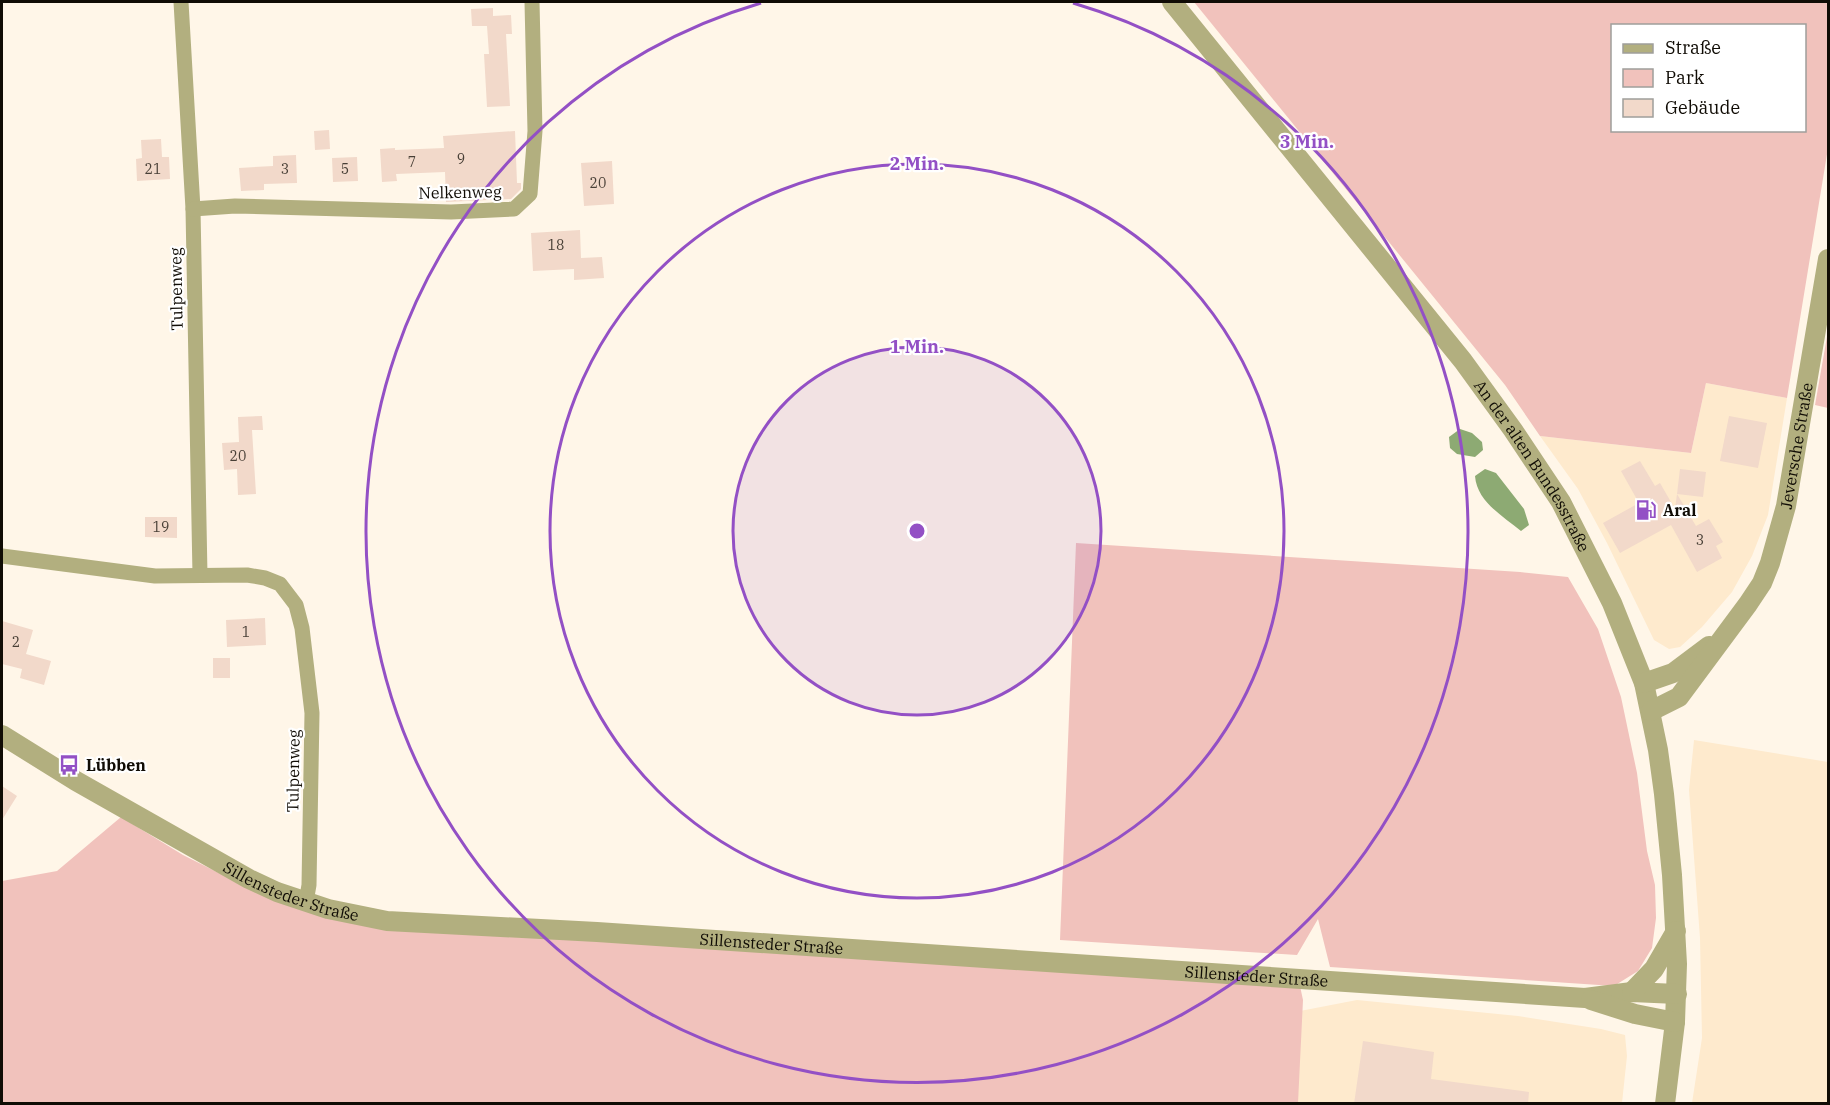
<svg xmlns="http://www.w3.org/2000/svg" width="1830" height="1105" font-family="'IBM Plex Serif',serif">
<rect width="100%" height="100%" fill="#fff6e8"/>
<g fill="#feeacd">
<polygon points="1706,383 1787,398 1768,515 1752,556 1732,592 1702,627 1680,647 1669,649 1654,640 1607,543 1578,489 1540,436 1691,453"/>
<polygon points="1694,740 1828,762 1828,1103 1692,1103 1702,1038 1700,938 1689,790"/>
<polygon points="1357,1000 1518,1016 1601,1029 1625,1035 1627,1056 1622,1103 1295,1104 1300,1011"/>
</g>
<g fill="#f1c2bc" fill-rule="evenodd">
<path d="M1194 2H1828V148L1787 398 1706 383 1691 453 1540 436 1505 385ZM1612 26H1804V130H1612Z"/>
<polygon points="1828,331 1828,408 1815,405"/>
<polygon points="1076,543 1520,572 1568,577 1598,629 1621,697 1637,773 1647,851 1655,885 1656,918 1652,948 1638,971 1614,986 1330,967 1318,919 1297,955 1060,940"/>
<polygon points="121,817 183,855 257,892 323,914 1300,986 1303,1000 1298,1103 2,1104 2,881 57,871"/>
</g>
<g fill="#8daa73">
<polygon points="1460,429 1472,433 1482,442 1483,450 1475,457 1457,454 1450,448 1449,437"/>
<path d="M1485 469 1496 473 1524 509 1529 525 1521 531C1503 516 1477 502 1475 476Z"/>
</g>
<g fill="#f2d9ca">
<polygon points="493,8 493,16 511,15 512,34 506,34 510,106 487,107 484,54 489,54 487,26 472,26 471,9"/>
<polygon points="329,130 330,149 315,150 314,131"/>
<polygon points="515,131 517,183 521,183 521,189 511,199 446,202 445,172 396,174 397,181 382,182 380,149 395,148 395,150 444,148 443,136"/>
<polygon points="161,139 162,157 169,157 170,179 137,181 136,159 142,158 141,140"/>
<polygon points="296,155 297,183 264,184 264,190 241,191 239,168 273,166 273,156"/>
<polygon points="357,157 358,181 333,182 332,158"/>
<polygon points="612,161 614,204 584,206 581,163"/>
<polygon points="580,230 581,258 602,257 604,278 574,280 574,269 533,271 531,233"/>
<polygon points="262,416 263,430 252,430 256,494 238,495 237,469 224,470 222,443 239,442 238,417"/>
<polygon points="1729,416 1767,423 1758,468 1720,461"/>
<polygon points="1640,461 1655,486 1660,483 1675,509 1677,494 1696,526 1709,519 1723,542 1716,546 1722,558 1697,572 1671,525 1620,553 1603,523 1639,503 1621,471"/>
<polygon points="1680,469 1706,472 1703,497 1677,494"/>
<polygon points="145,517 177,517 177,538 145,537"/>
<polygon points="265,618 266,645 227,647 226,620"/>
<polygon points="2,621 33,630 26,654 51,661 44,685 20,678 22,669 2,664"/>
<rect x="213" y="658" width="17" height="20"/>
<polygon points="2,786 17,796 2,820"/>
<polygon points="1363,1041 1434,1052 1431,1079 1529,1092 1528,1104 1354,1104"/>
</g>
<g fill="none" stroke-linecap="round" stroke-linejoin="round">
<g stroke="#b2af7f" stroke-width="15">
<polyline points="181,2 193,209 200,575"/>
<polyline points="193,209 235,206 451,212 514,209 530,194 535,131 532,2"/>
<polyline points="2,556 155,576 247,575 265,578 280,584 296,605 302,628 312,713 309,885 306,902"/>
</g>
<g stroke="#b2af7f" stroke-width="20">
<path id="s1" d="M1172 2 1463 361 1513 430 1561 502 1612 603 1644 683 1658 750 1664 794 1672 875 1677 964 1675 1022 1665 1104"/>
<polyline points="1644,683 1673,673 1709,646"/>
<path id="s2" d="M1651 711 1679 697 1748 604 1762 583 1770 563 1786 506 1828 259"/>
<path id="s3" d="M2 735 76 781 249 879 277 892 328 909 387 921 597 932 1585 998 1632 992 1677 994"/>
<polyline points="1632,992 1654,969 1676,931"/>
<polyline points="1591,1000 1635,1014 1675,1022"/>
</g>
</g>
<circle cx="917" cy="531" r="184" fill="#9350c5" fill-opacity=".12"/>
<g fill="none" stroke="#9350c5" stroke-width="3">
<circle cx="917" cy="531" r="184"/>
<circle cx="917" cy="531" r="367"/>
<path d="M1073 3A551 551 0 1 1 761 3"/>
</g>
<defs>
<g id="fuel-bare" transform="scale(1.62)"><path d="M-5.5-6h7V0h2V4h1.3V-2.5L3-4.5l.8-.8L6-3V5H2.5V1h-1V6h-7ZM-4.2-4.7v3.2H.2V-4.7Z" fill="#9350c5" stroke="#fff" stroke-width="2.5" paint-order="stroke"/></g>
<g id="bus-bare" transform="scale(1.62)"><path d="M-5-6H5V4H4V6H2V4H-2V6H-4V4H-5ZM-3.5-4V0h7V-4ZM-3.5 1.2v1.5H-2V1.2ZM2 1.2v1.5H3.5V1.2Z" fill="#9350c5" stroke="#fff" stroke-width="2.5" paint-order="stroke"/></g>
</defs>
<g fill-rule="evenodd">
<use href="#fuel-bare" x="1646" y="510"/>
<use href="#bus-bare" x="69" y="765"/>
</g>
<g text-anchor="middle" stroke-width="4.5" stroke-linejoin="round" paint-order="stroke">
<g font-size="14" fill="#483f36">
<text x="461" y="164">9</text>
<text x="412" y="167">7</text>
<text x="153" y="174">21</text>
<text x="285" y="174">3</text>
<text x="345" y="174">5</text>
<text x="598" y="188">20</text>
<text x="556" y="250">18</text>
<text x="238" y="461">20</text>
<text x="161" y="532">19</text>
<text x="1700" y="545">3</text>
<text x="246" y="637">1</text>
<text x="16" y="647">2</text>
</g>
<g font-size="16" fill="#100c05" stroke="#fff">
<text transform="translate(460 192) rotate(-1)" y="6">Nelkenweg</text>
<text transform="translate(176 289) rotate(-91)" y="6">Tulpenweg</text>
<text dy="6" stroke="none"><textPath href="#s2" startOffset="314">Jeversche Straße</textPath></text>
<text dy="6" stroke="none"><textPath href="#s1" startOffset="588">An der alten Bundesstraße</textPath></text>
<text transform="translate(293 771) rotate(-89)" y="6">Tulpenweg</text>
<text dy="6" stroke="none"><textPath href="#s3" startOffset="330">Sillensteder Straße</textPath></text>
<text dy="6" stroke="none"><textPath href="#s3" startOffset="816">Sillensteder Straße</textPath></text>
<text dy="6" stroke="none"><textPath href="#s3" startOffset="1302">Sillensteder Straße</textPath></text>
</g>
<g font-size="16" font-weight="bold" fill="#100c05" stroke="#fff" text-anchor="start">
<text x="1663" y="516">Aral</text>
<text x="86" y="771">Lübben</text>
</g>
</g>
<circle cx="917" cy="531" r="9" fill="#9350c5" stroke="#fff" stroke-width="3"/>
<g font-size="18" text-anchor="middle" font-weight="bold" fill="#9350c5" stroke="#fff" stroke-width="4.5" stroke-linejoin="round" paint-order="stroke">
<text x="1307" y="148">3 Min.</text>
<text x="917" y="170">2 Min.</text>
<text x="917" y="353">1 Min.</text>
</g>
<rect width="1830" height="1105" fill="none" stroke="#100c05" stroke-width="6"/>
<rect x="1611" y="24" width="195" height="108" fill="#ffffff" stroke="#9f9e9b" stroke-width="1.5"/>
<rect x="1623" y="44" width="30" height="9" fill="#b2af7f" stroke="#9f9e9b" stroke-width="1.5"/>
<text x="1665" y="54" font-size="18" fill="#100c05">Straße</text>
<rect x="1623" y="69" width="30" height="18" fill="#f1c2bc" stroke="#9f9e9b" stroke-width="1.5"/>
<text x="1665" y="84" font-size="18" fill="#100c05">Park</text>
<rect x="1623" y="99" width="30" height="18" fill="#f2d9ca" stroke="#9f9e9b" stroke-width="1.5"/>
<text x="1665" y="114" font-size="18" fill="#100c05">Gebäude</text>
</svg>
